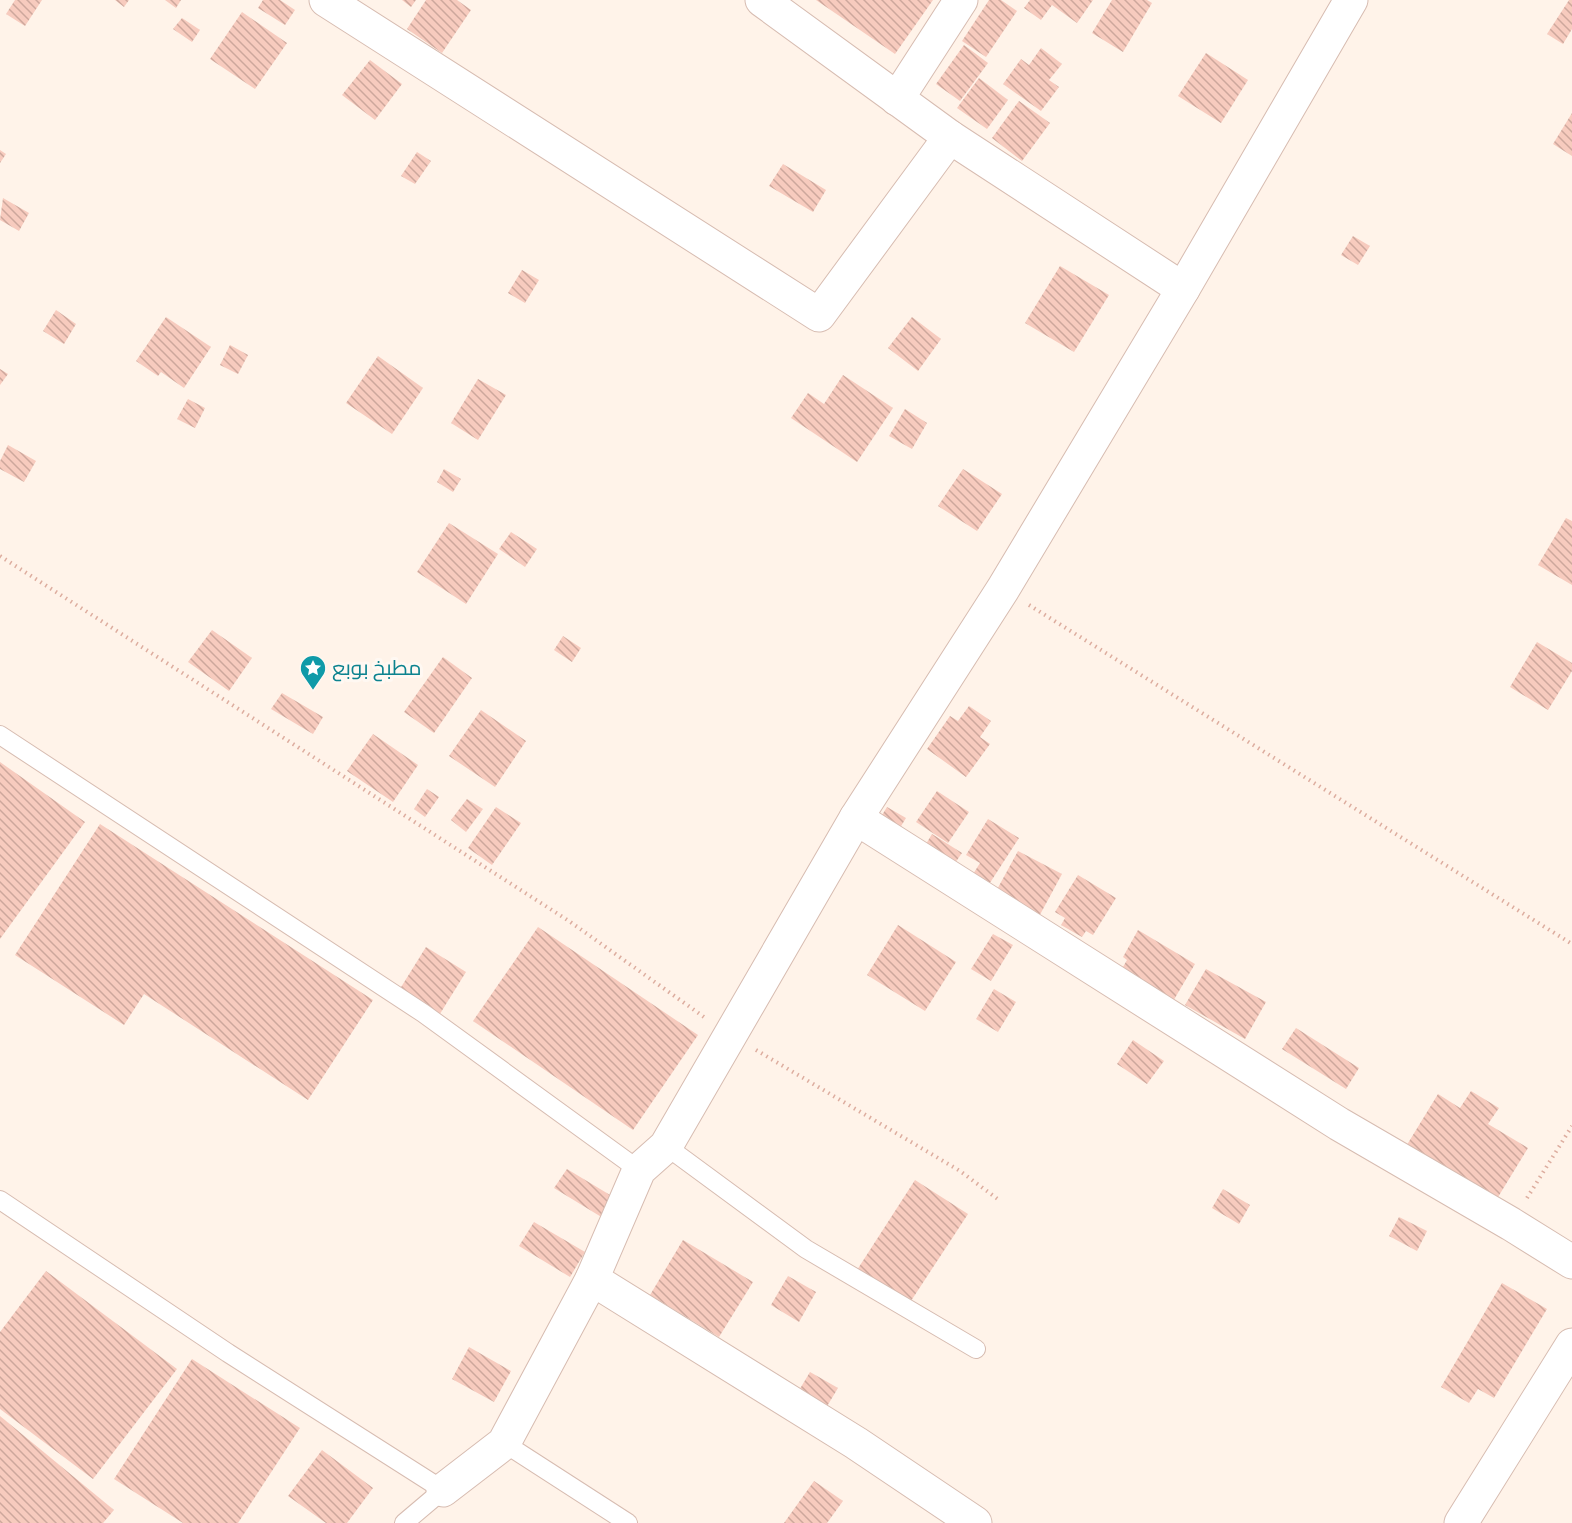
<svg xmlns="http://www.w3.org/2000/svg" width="1572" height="1523" font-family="'Source Sans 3',Cairo,sans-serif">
<defs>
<pattern id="building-back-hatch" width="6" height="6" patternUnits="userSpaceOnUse" patternTransform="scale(1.5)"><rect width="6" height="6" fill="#f7cbbe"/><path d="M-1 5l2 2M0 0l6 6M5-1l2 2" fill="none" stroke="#cda79c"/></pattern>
</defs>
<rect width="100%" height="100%" fill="#fff3e9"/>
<g fill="url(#building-back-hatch)">
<polygon points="15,0 42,0 25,26 6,14"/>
<polygon points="115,0 129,0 124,7"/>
<polygon points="165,0 181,0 176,8"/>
<polygon points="263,0 280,0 295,10 285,25 258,8"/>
<polygon points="402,0 416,0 411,7"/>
<polygon points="426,0 457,0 471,10 442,53 407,29"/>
<polygon points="816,0 933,0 895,54"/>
<polygon points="989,0 1001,0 1017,11 986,57 962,41"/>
<polygon points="1030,0 1093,0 1077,23 1052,5 1041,20 1024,8"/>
<polygon points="1112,0 1147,0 1152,3 1123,52 1092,33"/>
<polygon points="1569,0 1572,0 1572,29 1563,44 1547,34"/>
<polygon points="242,12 287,43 255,89 210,59"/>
<polygon points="182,18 200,30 192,42 173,29"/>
<polygon points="964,45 988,63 960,101 936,84"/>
<polygon points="1041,48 1062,64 1049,80 1059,87 1041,111 1003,84 1021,59 1029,65"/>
<polygon points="1206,53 1248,80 1221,123 1178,96"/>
<polygon points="370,60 402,84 375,120 342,95"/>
<polygon points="979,78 1008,100 987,129 957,108"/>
<polygon points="1019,101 1050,123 1022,161 992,138"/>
<polygon points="1572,113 1572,156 1553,144"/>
<polygon points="0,150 6,154 0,163"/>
<polygon points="417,152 431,161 415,184 401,176"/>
<polygon points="783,164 826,190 813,212 769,186"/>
<polygon points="3,198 29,213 19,231 0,220"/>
<polygon points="1353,236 1370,246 1358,265 1341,255"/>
<polygon points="1060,266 1109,295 1074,352 1025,323"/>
<polygon points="522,270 539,280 525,303 508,293"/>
<polygon points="56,310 76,324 64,344 43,331"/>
<polygon points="166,317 211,347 184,388 161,372 158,376 136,361"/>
<polygon points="912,317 941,339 918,371 888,348"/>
<polygon points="230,345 248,355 238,374 220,365"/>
<polygon points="378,356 423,388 392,434 346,403"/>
<polygon points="0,369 8,374 0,385"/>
<polygon points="843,375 893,408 857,462 791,418 808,393 824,404"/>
<polygon points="478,379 506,395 478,440 451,423"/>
<polygon points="188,399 205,408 195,428 177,419"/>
<polygon points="905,409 927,423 912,449 889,436"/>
<polygon points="8,445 36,461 24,482 0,469 0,461"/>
<polygon points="444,469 461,479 453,492 437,482"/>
<polygon points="963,469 1002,494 977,531 938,506"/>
<polygon points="1566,518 1572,521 1572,585 1538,565"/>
<polygon points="449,523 498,554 466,604 417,572"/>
<polygon points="511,532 537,549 525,567 499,549"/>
<polygon points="212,630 252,658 229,691 188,662"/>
<polygon points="563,636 581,648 572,662 554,650"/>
<polygon points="1537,642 1572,663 1572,671 1548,710 1510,687"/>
<polygon points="443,657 472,678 434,733 404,712"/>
<polygon points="282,693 323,717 313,734 271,709"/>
<polygon points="969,706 991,721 980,737 990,744 966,777 927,749 950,716 958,721"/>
<polygon points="481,710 526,741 495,787 449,756"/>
<polygon points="373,734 418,765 393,802 347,771"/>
<polygon points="0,762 85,822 0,939"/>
<polygon points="427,789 439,797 425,817 414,809"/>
<polygon points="937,791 969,812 948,843 916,822"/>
<polygon points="467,799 483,809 466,832 451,820"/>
<polygon points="496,807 521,823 492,865 468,848"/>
<polygon points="887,807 906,818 895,836 876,825"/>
<polygon points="988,819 1019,838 986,889 970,879 980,863 966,855"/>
<polygon points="100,824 373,1000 308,1100 144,994 124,1025 15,955"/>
<polygon points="932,834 962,853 955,863 926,844"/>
<polygon points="1018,851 1062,874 1036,922 994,895"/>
<polygon points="1078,875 1116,898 1093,935 1086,931 1082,937 1061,925 1065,918 1055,912"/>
<polygon points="898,925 956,962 925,1011 867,975"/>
<polygon points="538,927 698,1035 633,1130 473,1021"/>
<polygon points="1138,930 1195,964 1172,1003 1120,972 1127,960 1123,957"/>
<polygon points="993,934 1013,945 991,981 971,969"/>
<polygon points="426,947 466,972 438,1017 398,992"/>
<polygon points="1206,969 1266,1002 1245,1039 1185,1005"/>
<polygon points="994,989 1016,1002 998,1032 976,1019"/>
<polygon points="1296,1028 1359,1068 1346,1089 1282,1049"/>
<polygon points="1133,1040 1164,1061 1147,1084 1117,1064"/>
<polygon points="1471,1091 1499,1108 1488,1124 1528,1148 1495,1202 1405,1148 1438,1094 1460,1108"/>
<polygon points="567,1169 615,1198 603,1218 554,1188"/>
<polygon points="915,1180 968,1214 909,1304 857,1270"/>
<polygon points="1223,1189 1250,1205 1239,1224 1212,1208"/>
<polygon points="1399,1217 1427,1231 1417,1251 1389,1236"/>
<polygon points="534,1222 585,1252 570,1277 519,1246"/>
<polygon points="683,1240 753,1282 719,1337 650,1295"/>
<polygon points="46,1271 177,1369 93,1479 0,1409 0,1332"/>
<polygon points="788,1276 816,1292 799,1322 771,1305"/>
<polygon points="1502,1283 1547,1309 1494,1398 1478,1389 1469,1403 1441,1387"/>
<polygon points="469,1347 511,1371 494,1402 452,1379"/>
<polygon points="192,1359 300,1428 238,1523 183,1523 114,1479"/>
<polygon points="810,1372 838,1388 823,1413 795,1397"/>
<polygon points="0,1416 114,1510 103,1523 0,1523"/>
<polygon points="322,1450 373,1488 347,1523 326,1523 288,1496"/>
<polygon points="814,1481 843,1501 827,1523 784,1523"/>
</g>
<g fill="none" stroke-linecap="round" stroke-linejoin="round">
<g stroke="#d7bcb1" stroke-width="20">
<g id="lane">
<polyline points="0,735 423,1013 639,1170"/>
<polyline points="666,1146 806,1249 976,1349"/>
<polyline points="0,1200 228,1353 443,1490 404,1523"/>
<polyline points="504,1443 628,1523"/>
</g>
</g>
<g stroke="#d7bcb1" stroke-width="35">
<g id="street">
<polyline points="326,0 819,315 950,137"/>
<polyline points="762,0 950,137 1183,289"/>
<polyline points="897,99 961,0"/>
<polyline points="856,818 1339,1124 1511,1224 1572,1262"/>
<polyline points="592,1279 856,1443 975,1523"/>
<polyline points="443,1490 504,1443 592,1279 639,1170 666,1146 856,818 1003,589 1183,289 1351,0"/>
<polyline points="1461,1523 1572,1345"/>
</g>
</g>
<g stroke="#ddad9f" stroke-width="4" stroke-dasharray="1.5 4.5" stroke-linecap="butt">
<polyline points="0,556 569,921 704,1017"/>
<polyline points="1029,605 1572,944"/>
<polyline points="756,1050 960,1171 999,1200"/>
<polyline points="1527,1198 1572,1126"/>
</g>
<use href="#lane" stroke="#fff" stroke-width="18"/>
<use href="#street" stroke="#fff" stroke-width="33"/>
</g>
<defs>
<g id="sight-pin" transform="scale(1.35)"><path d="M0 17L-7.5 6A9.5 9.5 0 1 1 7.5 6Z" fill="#0f9aa8" stroke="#fff8f2"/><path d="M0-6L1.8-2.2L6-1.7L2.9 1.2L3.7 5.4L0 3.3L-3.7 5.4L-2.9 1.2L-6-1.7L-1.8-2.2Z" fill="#fff"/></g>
</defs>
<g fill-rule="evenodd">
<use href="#sight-pin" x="313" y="668"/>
</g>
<g text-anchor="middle" stroke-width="6" stroke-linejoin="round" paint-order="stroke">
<g font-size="21" fill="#0d838f" stroke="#fff8f2" text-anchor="start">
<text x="332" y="675">مطبخ بوبع</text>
</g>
</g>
</svg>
